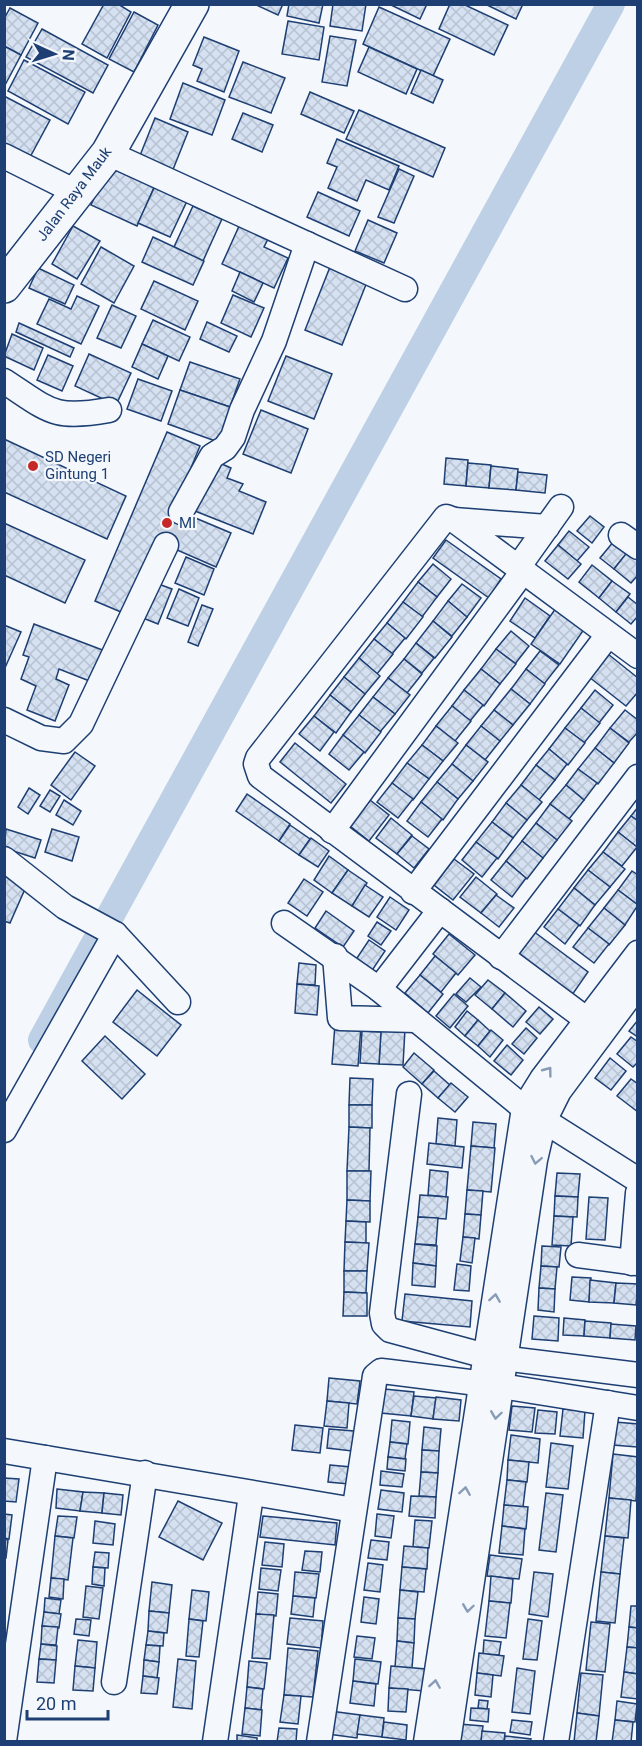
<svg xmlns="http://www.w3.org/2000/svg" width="642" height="1746" font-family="Roboto,sans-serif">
<defs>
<pattern id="building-cross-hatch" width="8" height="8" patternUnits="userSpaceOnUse" patternTransform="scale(1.5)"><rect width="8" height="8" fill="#d5e0f0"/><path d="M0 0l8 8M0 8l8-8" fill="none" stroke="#b6c1d1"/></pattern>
</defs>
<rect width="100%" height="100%" fill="#f4f7fb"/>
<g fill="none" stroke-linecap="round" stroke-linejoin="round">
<polyline stroke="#bed0e5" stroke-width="28" points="42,1040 611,4"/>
</g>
<g fill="url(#building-cross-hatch)" stroke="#1d3f73" stroke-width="1.5">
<polygon points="104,4 118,4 131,12 107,58 82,44"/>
<polygon points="254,4 283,4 278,15"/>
<polygon points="289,4 323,4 319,23 287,16"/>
<polygon points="333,4 366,4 362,31 330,26"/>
<polygon points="389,4 427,4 420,19"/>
<polygon points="450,4 463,4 508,25 494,55 439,29"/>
<polygon points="485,4 523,4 516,19"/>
<polygon points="379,7 450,39 433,76 363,44"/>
<polygon points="10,8 38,23 21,55 4,46 4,19"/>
<polygon points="134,12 158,25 134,72 109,59"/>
<polygon points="288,21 324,27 319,60 282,54"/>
<polygon points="42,29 108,65 93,93 26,57"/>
<polygon points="330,36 356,40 347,86 322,82"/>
<polygon points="204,37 239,51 224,92 197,81 202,69 193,65"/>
<polygon points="4,46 21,55 4,87"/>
<polygon points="369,47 417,69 406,94 358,72"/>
<polygon points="24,60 85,92 68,124 8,91"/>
<polygon points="243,62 285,78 271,113 229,97"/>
<polygon points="421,70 443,80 433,103 411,93"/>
<polygon points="183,83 225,100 212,135 170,119"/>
<polygon points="310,92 354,111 344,133 301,114"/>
<polygon points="4,96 50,120 29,159 4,145"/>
<polygon points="359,110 445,148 433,177 346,139"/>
<polygon points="243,113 273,125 262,152 232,139"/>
<polygon points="155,118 188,132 172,172 139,158"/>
<polygon points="337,139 399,166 389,190 366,180 357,201 328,188 337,167 327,163"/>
<polygon points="110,162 156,183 137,226 91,205"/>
<polygon points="399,169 414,176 394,223 378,217"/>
<polygon points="155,186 187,201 170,237 138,223"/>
<polygon points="318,192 360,211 349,236 307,217"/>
<polygon points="193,206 222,219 203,261 174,247"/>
<polygon points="368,220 397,233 384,263 355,251"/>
<polygon points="240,224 269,237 264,247 288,258 274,288 222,264"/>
<polygon points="73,226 100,241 77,279 52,264"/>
<polygon points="153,237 204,261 193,285 142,262"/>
<polygon points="101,247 134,266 114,303 81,284"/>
<polygon points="330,267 367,282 342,345 305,330"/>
<polygon points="38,268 74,285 65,304 29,288"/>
<polygon points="240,272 263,283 254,302 232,291"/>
<polygon points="154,281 198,301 185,330 141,309"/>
<polygon points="233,295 264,308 251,337 221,323"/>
<polygon points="77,296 99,306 81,344 37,324 49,299 71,309"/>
<polygon points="112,305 136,316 121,348 97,338"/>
<polygon points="153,320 190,337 179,361 142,344"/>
<polygon points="207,322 237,336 229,352 200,339"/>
<polygon points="19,323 74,348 70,357 16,332"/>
<polygon points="12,334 43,348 34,370 4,356"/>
<polygon points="142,344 168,356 158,379 132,367"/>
<polygon points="89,354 131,373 116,405 75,386"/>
<polygon points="48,355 73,366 62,391 37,380"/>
<polygon points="286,356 332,374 314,419 268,401"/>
<polygon points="190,362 240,379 230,407 180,390"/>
<polygon points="138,379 172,391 161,421 127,409"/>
<polygon points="180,390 233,408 221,443 168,424"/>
<polygon points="261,410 308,429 291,473 243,454"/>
<polygon points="167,432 200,446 174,509 231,533 216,567 159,542 128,615 95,601"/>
<polygon points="4,439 126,496 107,539 4,492"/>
<polygon points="446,458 468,460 466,486 444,484"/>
<polygon points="215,461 231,468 227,478 243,484 239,491 266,502 253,534 195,511"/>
<polygon points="468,463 491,465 489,488 466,486"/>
<polygon points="491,466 518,469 516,490 489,488"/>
<polygon points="518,472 547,475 545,493 516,490"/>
<polygon points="590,516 604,527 592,543 577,531"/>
<polygon points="4,523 85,560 65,603 4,575"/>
<polygon points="569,531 589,547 577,561 558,545"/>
<polygon points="446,540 501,579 489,598 433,558"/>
<polygon points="614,541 628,552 614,569 600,558"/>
<polygon points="558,545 581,564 568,579 545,561"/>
<polygon points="629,550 638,557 638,575 631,583 614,569"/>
<polygon points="186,557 214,569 204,595 175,583"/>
<polygon points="433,564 451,579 437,597 418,582"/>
<polygon points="592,565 612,581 599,598 579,582"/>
<polygon points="612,581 630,594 616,612 599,598"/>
<polygon points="153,582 172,589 158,624 138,616"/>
<polygon points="418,582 437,597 422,617 403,602"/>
<polygon points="462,584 481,598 467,617 448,601"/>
<polygon points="179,589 199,598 188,626 167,618"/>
<polygon points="628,597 638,605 638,616 631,624 616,612"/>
<polygon points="525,598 550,616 535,638 510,621"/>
<polygon points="448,601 467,617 452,636 433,621"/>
<polygon points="403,602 423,617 406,639 387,623"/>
<polygon points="202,605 213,609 198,646 188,642"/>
<polygon points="558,605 587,625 560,664 531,644"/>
<polygon points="433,621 452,637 435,658 416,643"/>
<polygon points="387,623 405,638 392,654 374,639"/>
<polygon points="34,624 105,651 92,682 59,669 56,679 69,685 55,721 27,710 36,686 21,679 29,657 23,655"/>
<polygon points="4,625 21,632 4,670"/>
<polygon points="511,631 529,646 515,664 496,649"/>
<polygon points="374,639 393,654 377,674 359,658"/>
<polygon points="416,643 434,658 422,673 404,659"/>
<polygon points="496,649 516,664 500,684 481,669"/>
<polygon points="540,651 559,665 544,684 526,669"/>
<polygon points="608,654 638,678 638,692 626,706 589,677"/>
<polygon points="359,658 380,676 365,694 344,677"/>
<polygon points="404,659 422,674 407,693 388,678"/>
<polygon points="481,669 500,684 484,706 464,690"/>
<polygon points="526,669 545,684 530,704 511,689"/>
<polygon points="344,677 365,694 351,712 330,695"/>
<polygon points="388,678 410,695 395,714 373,697"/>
<polygon points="511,689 530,704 513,725 494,710"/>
<polygon points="464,690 483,705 470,721 452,706"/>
<polygon points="595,690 613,705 599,723 581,708"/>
<polygon points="330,695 351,712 336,733 314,716"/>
<polygon points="373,697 395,714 380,732 359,715"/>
<polygon points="452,706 471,721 455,741 436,726"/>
<polygon points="581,708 600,723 584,743 565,728"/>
<polygon points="494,710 513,725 500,741 481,726"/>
<polygon points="625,710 638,720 638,732 629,742 610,728"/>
<polygon points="359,715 381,732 365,753 343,735"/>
<polygon points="314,716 334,732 320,751 299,734"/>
<polygon points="436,726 458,743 443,761 422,745"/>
<polygon points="481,726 500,741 485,760 466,745"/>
<polygon points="565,728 585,743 568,765 549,749"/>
<polygon points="610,728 629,743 614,763 595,748"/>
<polygon points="343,735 364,752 349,770 329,754"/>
<polygon points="295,743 346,784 331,803 280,762"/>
<polygon points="422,745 443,761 429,779 407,763"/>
<polygon points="466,745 488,762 473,781 452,764"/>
<polygon points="595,748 614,763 598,784 578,769"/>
<polygon points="549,749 567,764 555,780 536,765"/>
<polygon points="75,752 95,766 71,800 51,785"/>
<polygon points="407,763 429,779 413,800 392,783"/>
<polygon points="452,764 473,781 458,799 437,782"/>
<polygon points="536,765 555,780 539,800 521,785"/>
<polygon points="578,769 597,783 584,800 566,785"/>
<polygon points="437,782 458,799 443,820 421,802"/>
<polygon points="392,783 413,799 398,818 377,802"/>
<polygon points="521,785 542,802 527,820 506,803"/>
<polygon points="566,785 584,800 569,819 550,804"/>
<polygon points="29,788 40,795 28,814 18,807"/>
<polygon points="50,790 60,796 50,812 40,806"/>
<polygon points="247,794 290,824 279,841 236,811"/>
<polygon points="64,800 81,811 73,825 56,815"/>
<polygon points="370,800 389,815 369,841 350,826"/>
<polygon points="421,802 442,819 428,837 407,821"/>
<polygon points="506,803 527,820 513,838 492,822"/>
<polygon points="550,804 572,821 557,840 536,823"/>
<polygon points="638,807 638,821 631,816"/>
<polygon points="631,816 638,821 637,847 618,832"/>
<polygon points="391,818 412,835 397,854 376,838"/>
<polygon points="492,822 513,838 498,859 476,842"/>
<polygon points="536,823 557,840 543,858 522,841"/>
<polygon points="290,825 310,839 299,855 279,841"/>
<polygon points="6,829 41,840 35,858 4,848"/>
<polygon points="52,829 79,837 72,861 45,852"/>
<polygon points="618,832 637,847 622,866 603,852"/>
<polygon points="412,836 429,849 414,868 397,854"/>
<polygon points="311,838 329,851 318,867 299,855"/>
<polygon points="522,841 543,858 527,879 506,861"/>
<polygon points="476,842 497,858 482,877 462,860"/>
<polygon points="603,852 625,869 610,887 588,870"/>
<polygon points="329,856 348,870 332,893 314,880"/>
<polygon points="454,859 474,874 453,900 434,885"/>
<polygon points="506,861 526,878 512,897 491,880"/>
<polygon points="348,870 367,883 352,906 332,893"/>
<polygon points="588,870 610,887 595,905 574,888"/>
<polygon points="4,871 28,882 10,923 4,921"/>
<polygon points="632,871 638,875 638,905 618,890"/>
<polygon points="476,877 497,894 481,913 460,897"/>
<polygon points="304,879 323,892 307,916 288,903"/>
<polygon points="365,885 383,897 369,917 352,906"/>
<polygon points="574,888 595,905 580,926 558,909"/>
<polygon points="618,890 638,905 625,925 604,908"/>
<polygon points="496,895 514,908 499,927 481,913"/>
<polygon points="390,897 409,910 396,930 377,917"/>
<polygon points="604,908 625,925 609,945 588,928"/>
<polygon points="558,909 579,925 565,944 544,927"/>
<polygon points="326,911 354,931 343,947 315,928"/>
<polygon points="377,922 391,931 381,945 368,936"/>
<polygon points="588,928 609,944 594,963 573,947"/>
<polygon points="533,931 588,972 572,995 517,953"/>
<polygon points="449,934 475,955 458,975 433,954"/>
<polygon points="369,940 385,951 371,972 355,961"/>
<polygon points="435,956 456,973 441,992 420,975"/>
<polygon points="299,963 316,965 315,985 297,984"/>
<polygon points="420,975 443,994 428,1013 405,993"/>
<polygon points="470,978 481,987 466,1002 456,994"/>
<polygon points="488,980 505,993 492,1009 475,995"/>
<polygon points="297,984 319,986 317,1015 295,1013"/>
<polygon points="137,990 181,1025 157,1056 113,1022"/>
<polygon points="505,993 526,1011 513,1027 492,1009"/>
<polygon points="454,994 468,1006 450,1028 436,1016"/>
<polygon points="539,1007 553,1019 540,1034 526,1022"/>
<polygon points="467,1011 478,1020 465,1036 455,1027"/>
<polygon points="478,1020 490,1031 478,1046 465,1036"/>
<polygon points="638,1020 638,1037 629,1031"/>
<polygon points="335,1024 361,1026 358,1066 332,1064"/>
<polygon points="381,1028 405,1029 403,1065 379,1064"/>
<polygon points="526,1028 537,1038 524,1054 512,1044"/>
<polygon points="491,1030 503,1040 490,1057 478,1046"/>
<polygon points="362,1031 381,1032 379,1064 360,1063"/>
<polygon points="105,1036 145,1074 122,1099 82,1061"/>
<polygon points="631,1037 638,1042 638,1062 633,1067 617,1054"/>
<polygon points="507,1045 523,1060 511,1075 494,1061"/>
<polygon points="414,1053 434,1070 422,1084 403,1067"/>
<polygon points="610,1058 626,1071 611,1090 595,1078"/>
<polygon points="434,1071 450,1085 438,1098 422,1084"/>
<polygon points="350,1078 373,1079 372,1105 349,1105"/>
<polygon points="631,1079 638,1084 638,1112 617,1096"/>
<polygon points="451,1083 468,1097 455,1112 438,1098"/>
<polygon points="349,1105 372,1105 372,1128 349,1127"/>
<polygon points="438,1118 457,1120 455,1146 436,1144"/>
<polygon points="473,1122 496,1124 494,1148 471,1146"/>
<polygon points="349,1127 370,1128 369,1171 347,1171"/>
<polygon points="429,1143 464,1147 462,1168 427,1164"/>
<polygon points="471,1146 495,1148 491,1192 467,1190"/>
<polygon points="430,1170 448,1172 446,1197 428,1195"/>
<polygon points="347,1171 371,1171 370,1201 347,1200"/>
<polygon points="557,1173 580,1174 578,1197 555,1196"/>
<polygon points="467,1190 483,1191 481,1215 465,1214"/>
<polygon points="420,1195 448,1197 446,1219 418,1217"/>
<polygon points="555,1196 578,1197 577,1217 554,1216"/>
<polygon points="589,1197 608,1198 605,1240 586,1239"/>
<polygon points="347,1200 370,1201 370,1222 346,1221"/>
<polygon points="465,1214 481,1215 479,1239 463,1237"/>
<polygon points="554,1216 573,1217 571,1246 552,1245"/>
<polygon points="418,1217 438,1218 436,1245 415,1244"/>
<polygon points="346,1221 366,1222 366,1243 345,1242"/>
<polygon points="463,1237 475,1238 472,1263 460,1261"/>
<polygon points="345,1242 369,1243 367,1271 344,1271"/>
<polygon points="415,1244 437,1246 436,1266 413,1263"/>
<polygon points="542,1246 561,1247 559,1267 541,1266"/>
<polygon points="413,1263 436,1266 435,1287 412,1285"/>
<polygon points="457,1264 471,1266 469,1291 454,1290"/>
<polygon points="541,1266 557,1267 555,1289 539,1288"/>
<polygon points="344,1271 367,1271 366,1293 344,1292"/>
<polygon points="572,1277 591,1278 589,1302 570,1300"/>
<polygon points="590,1280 616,1283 614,1303 589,1302"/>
<polygon points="616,1283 638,1284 636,1305 614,1303"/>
<polygon points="539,1288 555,1289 554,1312 538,1310"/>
<polygon points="344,1292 367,1293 367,1316 343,1316"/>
<polygon points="405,1294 472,1301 470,1327 402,1321"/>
<polygon points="534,1316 559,1318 558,1341 532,1339"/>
<polygon points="564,1318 585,1320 584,1336 563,1335"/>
<polygon points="585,1321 611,1323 610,1338 584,1336"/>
<polygon points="611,1324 636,1326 635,1340 610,1338"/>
<polygon points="329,1378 360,1381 357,1404 327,1401"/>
<polygon points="384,1389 414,1392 411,1416 381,1413"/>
<polygon points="414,1396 436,1398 433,1419 411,1416"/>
<polygon points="436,1397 461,1400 459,1421 433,1419"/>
<polygon points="327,1401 349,1403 347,1428 324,1426"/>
<polygon points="512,1406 535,1408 532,1432 509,1430"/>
<polygon points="563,1409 585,1411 583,1438 560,1436"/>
<polygon points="538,1410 557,1412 555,1434 535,1433"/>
<polygon points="392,1420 410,1422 408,1444 390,1442"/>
<polygon points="615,1422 638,1424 637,1447 613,1445"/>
<polygon points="295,1425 323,1428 320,1453 292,1450"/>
<polygon points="424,1427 441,1429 439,1451 422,1450"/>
<polygon points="329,1429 354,1431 352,1451 327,1448"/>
<polygon points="511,1435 540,1439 538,1463 508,1460"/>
<polygon points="390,1442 407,1444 405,1459 388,1457"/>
<polygon points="551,1443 573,1446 568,1489 546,1487"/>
<polygon points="422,1450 439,1451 438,1473 421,1472"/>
<polygon points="613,1454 638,1457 636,1501 609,1498"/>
<polygon points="388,1457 406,1459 405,1471 387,1469"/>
<polygon points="508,1460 529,1462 527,1482 507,1480"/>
<polygon points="330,1465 351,1467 349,1484 328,1482"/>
<polygon points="381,1471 404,1474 402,1487 380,1485"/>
<polygon points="421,1472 438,1473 436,1497 419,1496"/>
<polygon points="4,1478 19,1479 16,1502 4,1501"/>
<polygon points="507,1480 526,1482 523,1507 504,1505"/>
<polygon points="57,1489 83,1492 80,1511 56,1508"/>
<polygon points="381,1490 404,1493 402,1512 378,1509"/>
<polygon points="83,1492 104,1493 102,1513 80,1511"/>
<polygon points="104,1493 123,1495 121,1515 102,1513"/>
<polygon points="546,1493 563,1495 556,1552 539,1550"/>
<polygon points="411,1496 436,1497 435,1518 409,1516"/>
<polygon points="609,1498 631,1500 628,1538 605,1536"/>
<polygon points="178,1501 222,1523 203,1560 159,1537"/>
<polygon points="504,1505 528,1507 526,1529 502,1526"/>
<polygon points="4,1514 12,1515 9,1539 4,1538"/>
<polygon points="377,1514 394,1516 391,1538 375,1536"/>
<polygon points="58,1516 77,1517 74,1538 55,1536"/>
<polygon points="263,1516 337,1523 335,1545 260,1537"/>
<polygon points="415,1520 432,1521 429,1548 413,1547"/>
<polygon points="95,1521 115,1524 113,1545 93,1543"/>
<polygon points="502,1526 525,1529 523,1555 499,1553"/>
<polygon points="55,1536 73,1538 68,1580 51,1578"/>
<polygon points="605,1536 624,1538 620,1574 601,1572"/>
<polygon points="4,1539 8,1540 6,1558 4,1558"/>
<polygon points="371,1540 389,1542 387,1560 368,1558"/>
<polygon points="265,1542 284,1544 282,1567 262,1565"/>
<polygon points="404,1546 428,1548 427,1569 402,1567"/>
<polygon points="305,1551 322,1552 320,1572 302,1570"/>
<polygon points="95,1552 109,1553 108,1568 93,1567"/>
<polygon points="490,1555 522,1559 519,1579 487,1576"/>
<polygon points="368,1563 383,1565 380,1592 364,1590"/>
<polygon points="93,1567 105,1568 104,1586 92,1584"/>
<polygon points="402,1567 426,1569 424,1592 400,1590"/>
<polygon points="261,1568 281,1570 278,1591 259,1589"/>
<polygon points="295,1572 319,1574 316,1598 293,1596"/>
<polygon points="534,1572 553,1574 548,1617 529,1614"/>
<polygon points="601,1572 620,1574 615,1623 596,1621"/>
<polygon points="491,1576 513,1579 511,1603 489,1601"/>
<polygon points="51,1578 64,1579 63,1599 49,1597"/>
<polygon points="152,1582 172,1585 169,1613 149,1611"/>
<polygon points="86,1586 103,1588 99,1619 83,1617"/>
<polygon points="192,1590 209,1592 206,1621 189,1619"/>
<polygon points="400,1590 418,1592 415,1619 398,1618"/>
<polygon points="258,1592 278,1594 276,1616 256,1614"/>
<polygon points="293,1596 315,1598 313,1617 291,1614"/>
<polygon points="364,1597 379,1599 376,1624 361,1622"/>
<polygon points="45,1598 61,1600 59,1614 44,1612"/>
<polygon points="489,1601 510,1603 506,1638 485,1636"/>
<polygon points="631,1606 638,1606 638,1628 629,1627"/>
<polygon points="149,1611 169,1613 167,1633 148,1631"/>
<polygon points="44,1612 61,1614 59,1628 42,1626"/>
<polygon points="256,1614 274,1615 270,1659 252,1658"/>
<polygon points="290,1618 323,1621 321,1648 287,1644"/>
<polygon points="398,1618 415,1619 414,1643 397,1641"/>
<polygon points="76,1619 91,1620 89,1636 74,1634"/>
<polygon points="189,1619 203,1621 199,1657 186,1656"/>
<polygon points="528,1619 542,1621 537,1660 523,1659"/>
<polygon points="591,1622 610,1624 605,1672 586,1670"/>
<polygon points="42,1626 58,1627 56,1645 41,1644"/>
<polygon points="629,1627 638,1628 638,1648 627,1647"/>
<polygon points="148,1631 164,1633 163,1646 146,1645"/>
<polygon points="357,1636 375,1638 372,1659 354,1657"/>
<polygon points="78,1640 97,1642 95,1668 75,1666"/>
<polygon points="484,1640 501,1642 499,1655 483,1654"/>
<polygon points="397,1641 414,1643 412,1668 395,1667"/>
<polygon points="41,1644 57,1646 56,1660 39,1659"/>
<polygon points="146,1645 160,1646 159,1662 144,1660"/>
<polygon points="627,1647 638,1648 638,1674 624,1672"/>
<polygon points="288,1648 318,1651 313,1697 284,1695"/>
<polygon points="479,1653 504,1656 501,1676 477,1673"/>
<polygon points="39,1659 56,1660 54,1683 37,1682"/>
<polygon points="178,1659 196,1661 192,1709 173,1707"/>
<polygon points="355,1659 381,1662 378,1684 353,1681"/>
<polygon points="144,1660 159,1662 157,1678 143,1676"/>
<polygon points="249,1661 267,1663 264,1689 247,1687"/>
<polygon points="75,1666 95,1668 93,1691 73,1690"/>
<polygon points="391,1666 426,1669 424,1691 389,1688"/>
<polygon points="517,1668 535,1671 530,1714 512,1712"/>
<polygon points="624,1672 638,1674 638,1699 621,1697"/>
<polygon points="477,1673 493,1675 491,1697 475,1695"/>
<polygon points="581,1673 603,1675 599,1716 577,1713"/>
<polygon points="143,1676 159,1678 157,1694 141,1693"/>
<polygon points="353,1681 376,1684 374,1706 350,1703"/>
<polygon points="247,1687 263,1689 261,1710 245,1708"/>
<polygon points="389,1688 408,1689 406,1712 388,1711"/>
<polygon points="284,1695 301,1696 298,1724 280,1722"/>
<polygon points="479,1700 488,1701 487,1709 478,1708"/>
<polygon points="617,1701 637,1704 635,1722 615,1720"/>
<polygon points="245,1708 262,1710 260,1736 242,1734"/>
<polygon points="471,1708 489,1709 488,1722 470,1720"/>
<polygon points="330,1711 360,1715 357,1738 328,1734"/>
<polygon points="577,1713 599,1716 596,1742 574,1742"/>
<polygon points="360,1715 384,1718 382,1737 357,1734"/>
<polygon points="512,1720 532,1722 530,1735 510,1732"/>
<polygon points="615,1720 633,1722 631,1742 612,1742"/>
<polygon points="384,1722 407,1725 406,1740 382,1737"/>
<polygon points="459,1724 483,1726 481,1742 458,1742"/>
<polygon points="279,1728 297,1729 296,1742 277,1742"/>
<polygon points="482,1731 505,1733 504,1742 481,1742"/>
<polygon points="237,1735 257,1738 257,1742 237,1742"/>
<polygon points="505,1736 531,1739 530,1742 504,1742"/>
</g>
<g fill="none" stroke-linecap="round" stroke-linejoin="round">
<polyline stroke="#c9d2e0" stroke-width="24" stroke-dasharray="24 12" stroke-linecap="butt" points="166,545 181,512"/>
<g stroke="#1d3f73" stroke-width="27">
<g id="street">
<polyline points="108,153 405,289"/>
<polyline points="4,156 76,192"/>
<path d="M4 381C50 411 53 420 109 410"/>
<polyline points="181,512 212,456 225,448 233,437 242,410 274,341 307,244"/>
<polyline points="454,520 547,527"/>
<polyline points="621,535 638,547"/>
<polyline points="519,566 561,507"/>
<polyline points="4,720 41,738 64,741 81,724 166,545"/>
<polyline points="332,831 524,570"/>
<polyline points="4,859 65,907 115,934 178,1002"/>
<polyline points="413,892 608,635"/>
<polyline points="284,923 379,989 524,1108 638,1180"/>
<polyline points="335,956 340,1018 416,1020"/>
<polyline points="501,957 638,777"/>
<polyline points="379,989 440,910"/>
<polyline points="602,1031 260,776 256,764 258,758 446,517 454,520 638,656"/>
<polyline points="409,1094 382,1313 384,1324 390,1330 486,1356 638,1375"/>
<polyline points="4,1130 115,934"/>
<polyline points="578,1255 638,1263"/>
<polyline points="632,1263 638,1193"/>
<polyline points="4,1451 354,1510"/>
<polyline points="114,1682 145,1473"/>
<polyline points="4,1741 45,1458"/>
<polyline points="215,1742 251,1495"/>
<polyline points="319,1742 375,1376 381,1371 390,1372 501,1386 638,1408"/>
<polyline points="426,1742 524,1108 542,1079 638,953"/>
<polyline points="448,1742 535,1160 544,1121 559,1091 638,985"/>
<polyline points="556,1742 608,1403"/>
</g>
</g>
<g stroke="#1d3f73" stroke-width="36">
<polyline id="primary" points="4,286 108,153 192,4"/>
</g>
<use href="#street" stroke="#f4f7fb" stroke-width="24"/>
<use href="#primary" stroke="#f4f7fb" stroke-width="33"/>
</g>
<defs><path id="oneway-chevron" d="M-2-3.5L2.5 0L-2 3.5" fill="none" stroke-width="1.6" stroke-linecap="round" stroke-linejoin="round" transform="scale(1.5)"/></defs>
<g stroke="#889bb7">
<use href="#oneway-chevron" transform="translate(548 1071) rotate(-53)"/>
<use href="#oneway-chevron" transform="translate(536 1160) rotate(101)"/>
<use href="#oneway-chevron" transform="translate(495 1298) rotate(-81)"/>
<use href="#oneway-chevron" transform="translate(496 1415) rotate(98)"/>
<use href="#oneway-chevron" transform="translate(465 1491) rotate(-81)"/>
<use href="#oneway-chevron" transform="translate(468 1608) rotate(98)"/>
<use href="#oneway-chevron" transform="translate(435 1684) rotate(-81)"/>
</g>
<g fill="#c62828" stroke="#f4f7fb" stroke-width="2">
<circle cx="33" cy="466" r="6"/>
<circle cx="167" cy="523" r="6"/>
</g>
<g text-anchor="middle" stroke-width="4.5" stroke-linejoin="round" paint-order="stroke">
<g font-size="15" fill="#1d3f73" stroke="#f4f7fb">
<text transform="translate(74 194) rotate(-53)" y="5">Jalan Raya Mauk</text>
</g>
<g font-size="15" fill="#1d3f73" stroke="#f4f7fb" text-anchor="start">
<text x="45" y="462">SD Negeri<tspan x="45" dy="17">Gintung 1</tspan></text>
<text x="179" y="528">MI</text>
</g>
</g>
<rect width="642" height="1746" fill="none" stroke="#1d3f73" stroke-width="12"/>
<g transform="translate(54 54) rotate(94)" stroke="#f4f7fb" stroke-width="4.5" paint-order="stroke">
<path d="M0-4.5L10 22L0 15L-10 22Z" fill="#1d3f73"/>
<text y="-9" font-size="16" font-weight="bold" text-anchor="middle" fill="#1d3f73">N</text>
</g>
<path d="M27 1710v9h81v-9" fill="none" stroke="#1d3f73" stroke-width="3"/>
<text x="36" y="1710" font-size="18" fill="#1d3f73" stroke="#f4f7fb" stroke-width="4.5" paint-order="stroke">20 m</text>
</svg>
